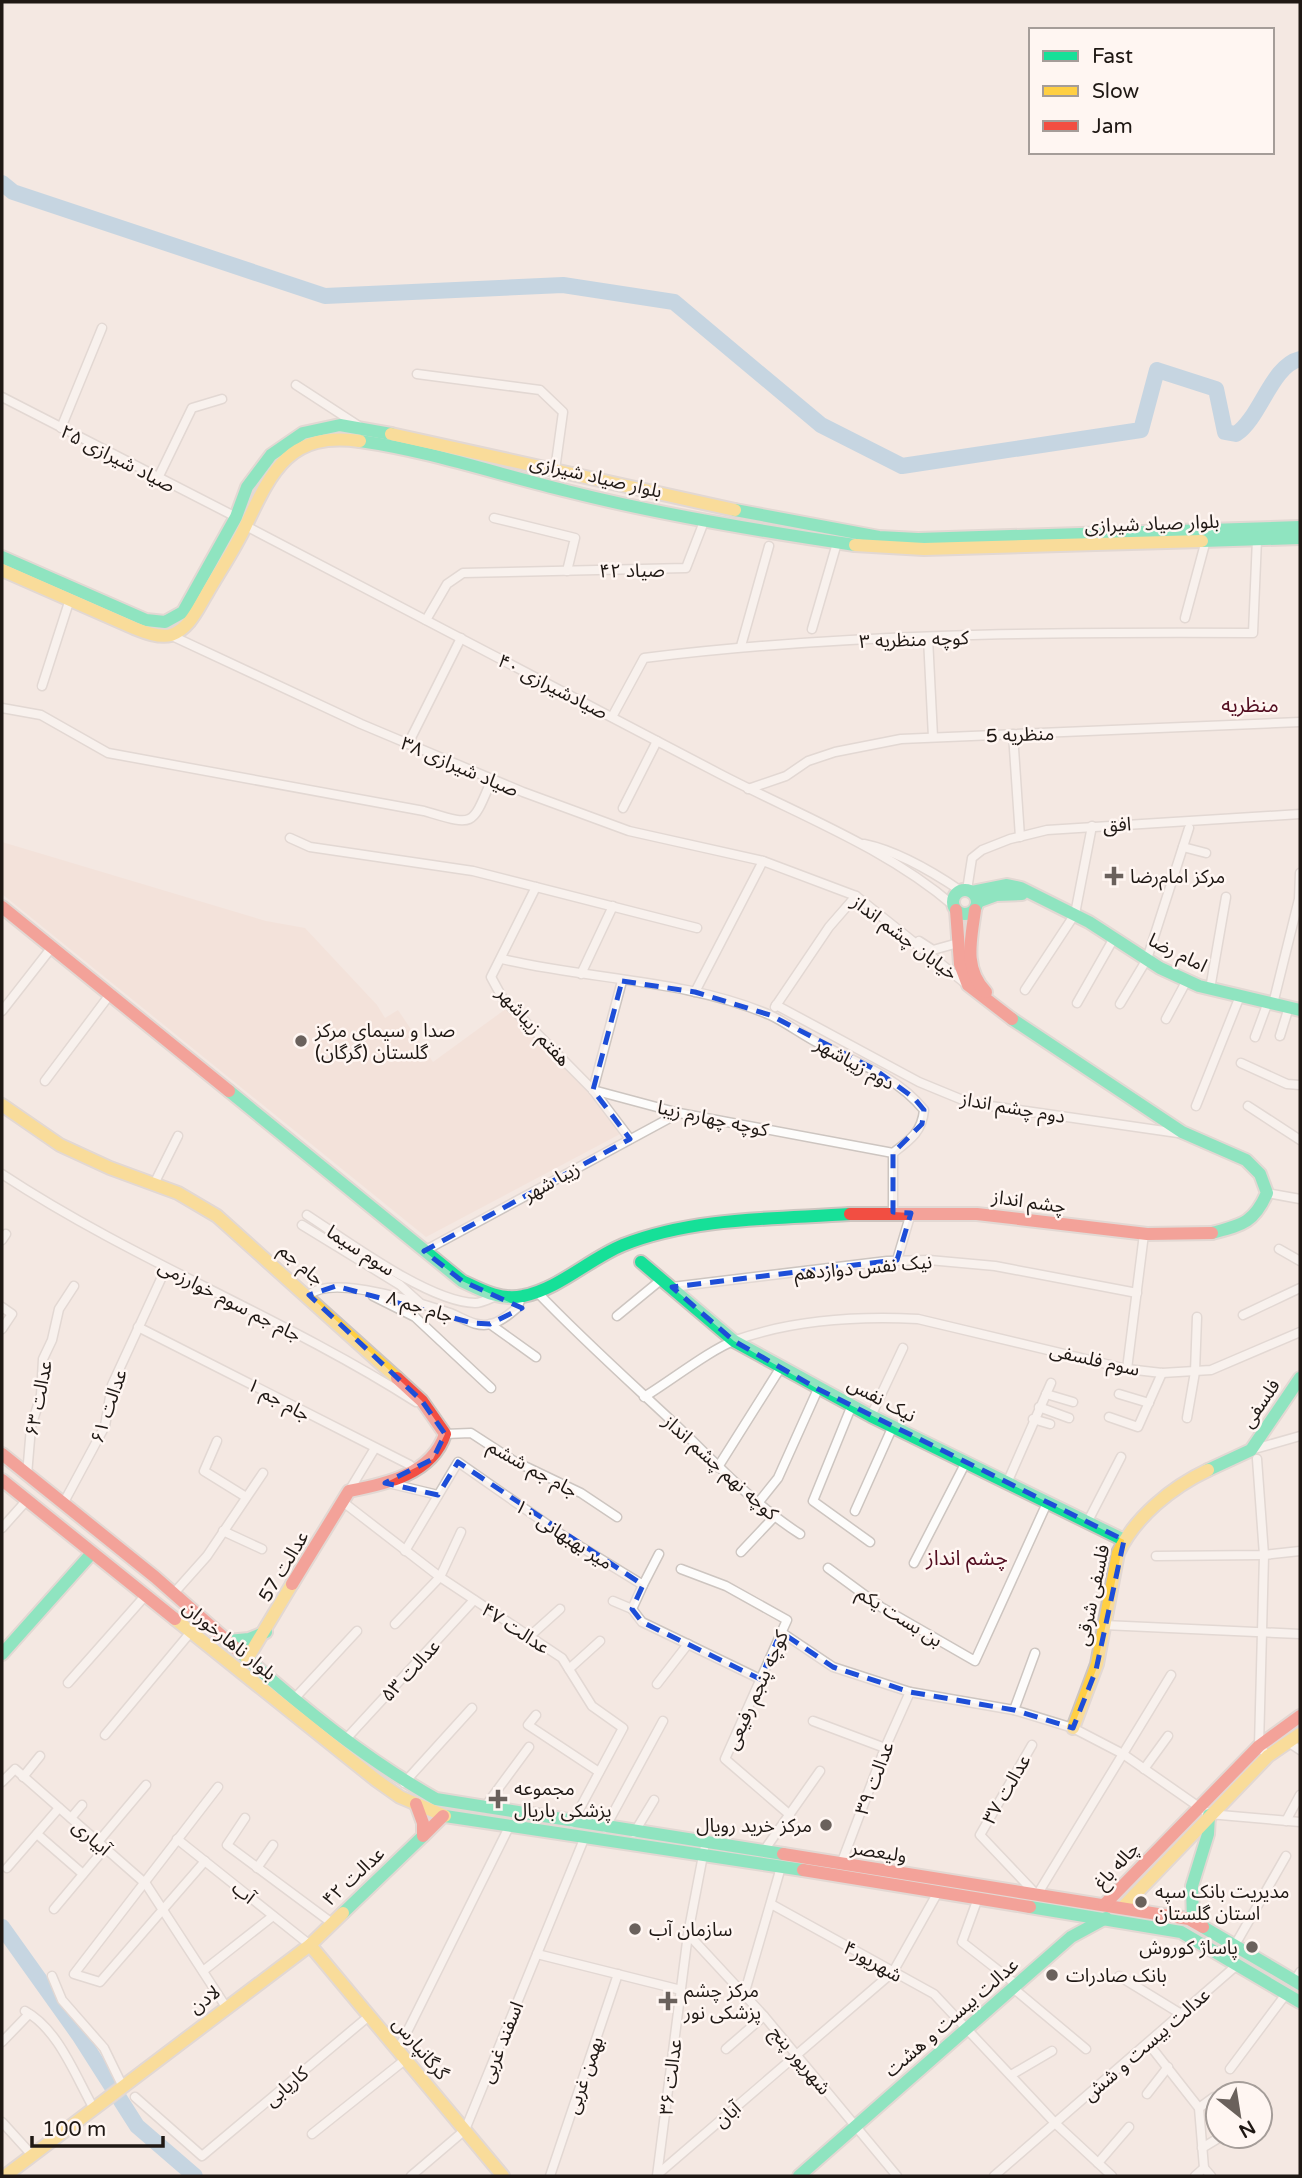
<svg xmlns="http://www.w3.org/2000/svg" width="1302" height="2178" font-family="'Varela Round','Noto Sans Arabic',sans-serif">
<rect width="100%" height="100%" fill="#f4e8e2"/>
<polygon fill="#f1dcd1" points="2,842 266,921 305,928 377,1005 385,1018 398,1010 433,1062 507,1008 585,1086 622,1133 426,1237 2,894"/>
<g fill="none" stroke-linecap="round" stroke-linejoin="round">
<g stroke="#8fbfe1" stroke-width="16">
<path d="M2 183 13 192 325 296 563 285 674 302 821 425 902 466 1141 430 1157 370 1216 389 1225 432 1236 434C1261 417 1271 366 1300 359"/>
<polyline points="2,1927 79,2035 137,2126 195,2176"/>
</g>
<g stroke="#cdc5c0" stroke-width="11">
<g id="street">
<polyline points="417,374 540,390 563,412 555,470"/>
<polyline points="296,385 359,426"/>
<polyline points="2,397 236,517"/>
<polyline points="61,428 102,328"/>
<polyline points="158,478 192,408 222,399"/>
<polyline points="494,518 575,538 567,571"/>
<path d="M246 526C404 609 562 691 720 774 799 815 885 847 954 906"/>
<polyline points="1185,618 1206,540"/>
<polyline points="426,620 447,584 463,573 686,568 705,519"/>
<polyline points="812,629 837,543"/>
<polyline points="170,635 361,724 523,792 629,831 763,861 856,896 965,983"/>
<polyline points="928,638 933,737"/>
<polyline points="741,646 769,546"/>
<polyline points="42,686 70,599"/>
<path d="M2 708 41 715 108 753 424 811C475 826 471 828 492 779"/>
<path d="M612 717 644 658C845 633 1050 632 1253 633L1257 539"/>
<polyline points="1013,734 1020,837"/>
<polyline points="408,744 461,638"/>
<polyline points="748,789 786,776 808,761 835,752 901,739 1300,722"/>
<polyline points="623,808 657,741"/>
<polyline points="290,838 310,847 473,871 697,928"/>
<path d="M864 844C898 851 933 872 961 891"/>
<polyline points="1183,847 1206,853"/>
<polyline points="536,887 491,977 503,999 593,1090 630,1139"/>
<polyline points="967,890 972,858 982,850 1010,839 1047,830 1300,814"/>
<polyline points="919,941 933,950 958,943"/>
<path d="M502 959C590 980 686 979 770 1015 789 1024 806 1038 826 1047 861 1064 899 1079 924 1110 922 1132 910 1140 893 1153"/>
<polyline points="581,974 613,906"/>
<polyline points="1210,989 1226,897"/>
<polyline points="1025,990 1075,914 1092,826"/>
<polyline points="695,992 763,861"/>
<polyline points="1077,1003 1114,938"/>
<polyline points="1120,1004 1147,959 1189,828"/>
<polyline points="1273,1004 1299,899 1300,873"/>
<polyline points="776,1005 919,1082 970,1103 1178,1133"/>
<polyline points="775,1007 829,927 856,896"/>
<polyline points="2,1011 52,947"/>
<polyline points="1166,1019 1187,980"/>
<polyline points="1280,1036 1289,1007"/>
<polyline points="1255,1037 1268,1002"/>
<polyline points="1241,1063 1287,1084 1300,1085"/>
<polyline points="45,1081 111,993"/>
<polyline points="593,1090 679,1113 893,1153"/>
<polyline points="593,1090 622,981"/>
<polyline points="1196,1106 1240,996"/>
<polyline points="1248,1106 1300,1140"/>
<path d="M2 1174C134 1261 283 1317 416 1402"/>
<polyline points="154,1184 178,1136"/>
<polyline points="1267,1193 1300,1199"/>
<polyline points="893,1212 893,1153"/>
<path d="M307 1215C347 1241 429 1302 475 1303 482 1303 489 1299 496 1296"/>
<polyline points="302,1225 400,1285 420,1303"/>
<polyline points="2,1240 6,1234"/>
<polyline points="1279,1249 1300,1261"/>
<polyline points="424,1251 679,1113"/>
<polyline points="897,1260 911,1213"/>
<polyline points="672,1287 887,1261 929,1260 995,1266 1137,1293"/>
<path d="M537 1292C582 1339 629 1381 676 1425 716 1463 753 1504 800 1534"/>
<path d="M309 1295C333 1274 420 1303 450 1313 463 1318 476 1328 491 1324 501 1322 511 1313 518 1307L521 1297"/>
<polyline points="373,1296 415,1317 491,1388"/>
<polyline points="2,1307 12,1314 2,1329"/>
<polyline points="1243,1315 1300,1288"/>
<polyline points="617,1316 662,1279"/>
<polyline points="490,1324 536,1357"/>
<polyline points="138,1327 410,1465"/>
<polyline points="1127,1369 1144,1234"/>
<polyline points="1046,1394 1073,1402"/>
<polyline points="1119,1394 1149,1403"/>
<path d="M644 1397C669 1382 711 1349 736 1340 793 1320 859 1316 918 1319L1127 1369 1162 1373 1211 1370 1300 1332"/>
<polyline points="852,1405 813,1501 870,1542"/>
<polyline points="1039,1407 1069,1418"/>
<polyline points="871,1416 903,1348"/>
<polyline points="1109,1417 1138,1427 1162,1373"/>
<polyline points="1187,1418 1195,1372 1197,1317"/>
<polyline points="1033,1419 1050,1424"/>
<polyline points="445,1434 471,1433 514,1461 581,1493 617,1517"/>
<polyline points="217,1441 204,1471 246,1497"/>
<polyline points="1251,1450 1300,1436"/>
<polyline points="1257,1459 1264,1555 1259,1746 1268,1756"/>
<polyline points="718,1467 781,1367"/>
<polyline points="27,1475 31,1427 41,1395 43,1359 52,1340 59,1309 74,1286"/>
<polyline points="388,1483 438,1495"/>
<polyline points="1007,1483 1051,1383"/>
<polyline points="349,1491 375,1448"/>
<polyline points="343,1502 440,1577 562,1658 592,1706 623,1728 572,1823"/>
<polyline points="758,1503 778,1478 818,1389"/>
<polyline points="63,1504 105,1426 112,1385 166,1268"/>
<polyline points="855,1511 893,1426"/>
<polyline points="1088,1521 1121,1457"/>
<polyline points="2,1528 27,1500"/>
<polyline points="223,1531 262,1549"/>
<polyline points="405,1551 458,1462 568,1539 643,1585 659,1554"/>
<polyline points="741,1552 774,1517"/>
<polyline points="1156,1556 1264,1555 1300,1551"/>
<polyline points="914,1563 965,1464"/>
<polyline points="828,1568 881,1607 975,1661 1047,1503"/>
<polyline points="681,1569 726,1586 787,1620 725,1759 790,1815"/>
<polyline points="174,1593 207,1556 263,1473"/>
<polyline points="613,1601 632,1609"/>
<polyline points="632,1609 642,1622 760,1679"/>
<polyline points="632,1609 643,1585"/>
<polyline points="395,1624 440,1577 461,1532"/>
<polyline points="1104,1625 1300,1634"/>
<polyline points="781,1632 833,1667 910,1692 1014,1710 1073,1728 1123,1754 1209,1814 1300,1822"/>
<polyline points="530,1636 560,1609"/>
<polyline points="569,1669 600,1641"/>
<polyline points="68,1683 145,1596"/>
<polyline points="657,1684 688,1644"/>
<polyline points="294,1699 357,1631"/>
<polyline points="1014,1710 1035,1653"/>
<polyline points="536,1715 528,1725 599,1772"/>
<polyline points="813,1721 885,1748"/>
<polyline points="105,1735 190,1633"/>
<polyline points="345,1740 474,1600"/>
<polyline points="1288,1742 1300,1750"/>
<polyline points="1032,1745 980,1835 1037,1895 1171,1675"/>
<polyline points="1144,1769 1168,1736"/>
<polyline points="23,1777 40,1756"/>
<polyline points="2,1782 15,1769 146,1884 226,2007"/>
<polyline points="404,1783 472,1708"/>
<polyline points="484,1808 529,1747"/>
<polyline points="71,1818 82,1805"/>
<polyline points="245,1818 227,1845 332,1923"/>
<polyline points="1286,1821 1300,1795"/>
<polyline points="605,1828 663,1721"/>
<polyline points="634,1833 654,1800"/>
<polyline points="37,1834 83,1874"/>
<polyline points="177,1839 310,1945"/>
<polyline points="98,1842 146,1785"/>
<polyline points="763,1852 820,1771"/>
<polyline points="205,1861 100,1982 74,1974 218,1787"/>
<polyline points="841,1864 885,1748 910,1692"/>
<polyline points="7,1868 59,1808"/>
<polyline points="257,1868 273,1845"/>
<polyline points="978,1898 962,1942 1017,1985"/>
<polyline points="771,1904 934,1994 1056,2124 1112,2176"/>
<polyline points="54,1909 105,1848"/>
<polyline points="688,1934 764,2016 897,2176"/>
<polyline points="1235,1945 1286,1856"/>
<polyline points="537,1954 681,1990"/>
<polyline points="203,1971 273,1916"/>
<polyline points="52,1976 62,2000 104,2048 122,2085"/>
<polyline points="1119,1976 1181,2014"/>
<polyline points="1295,1981 1300,1972"/>
<polyline points="1013,1988 1086,2049"/>
<polyline points="744,1995 781,1867"/>
<path d="M25 2011C58 2029 75 2075 93 2107"/>
<polyline points="2,2042 29,2014"/>
<polyline points="1148,2043 1199,2108 1204,2168"/>
<polyline points="726,2049 764,2016"/>
<polyline points="398,2050 509,1827"/>
<polyline points="1230,2069 1286,1994"/>
<polyline points="1011,2075 1052,2051"/>
<polyline points="1147,2094 1168,2067"/>
<polyline points="135,2097 202,2156 369,2016"/>
<polyline points="1199,2108 1214,2097"/>
<polyline points="2,2122 32,2155"/>
<polyline points="312,2134 406,2059"/>
<polyline points="1202,2148 1222,2136"/>
<polyline points="1098,2163 1129,2127"/>
<polyline points="1204,2168 1211,2176"/>
<polyline points="658,2174 893,1972 938,1892"/>
<polyline points="411,2176 465,2130 584,1839"/>
<polyline points="550,2176 618,1974"/>
<polyline points="657,2176 688,1934 704,1850"/>
<polyline points="994,2176 1237,1965"/>
<polyline points="1195,2176 1204,2168"/>
</g>
</g>
<g stroke="#cdc5c0" stroke-width="16">
<g id="fast">
<path d="M360 441C430 451 497 474 567 491 661 515 759 531 855 545"/>
<polyline points="735,510 879,537 918,539 1300,527"/>
<polyline points="1202,541 1300,538"/>
<polyline points="2,557 146,620 165,622 183,612 236,517 247,487 271,455 303,433 340,425 391,434"/>
<circle cx="965" cy="902" r="12"/>
<polyline points="972,892 1007,885 1021,888 1089,922 1160,968 1199,986 1300,1010"/>
<polyline points="977,902 996,895 1022,894"/>
<path d="M1012 1019 1182 1132 1246 1160 1260 1174 1267 1193C1254 1223 1242 1225 1212 1233"/>
<path d="M229 1091 462 1281C481 1290 501 1301 523 1296 559 1289 589 1259 623 1245 693 1217 776 1219 850 1214"/>
<polyline points="641,1262 734,1341 871,1416 1124,1540"/>
<polyline points="1208,1470 1251,1450 1300,1378"/>
<polyline points="228,1641 249,1639 266,1632"/>
<path d="M240 1652C301 1707 364 1758 436 1799L783 1854"/>
<polyline points="2,1654 92,1553"/>
<polyline points="445,1816 803,1870"/>
<polyline points="1030,1907 1181,1932 1300,2002"/>
<polyline points="343,1913 423,1836"/>
<polyline points="1193,1921 1192,1886 1208,1834 1209,1815"/>
<polyline points="1203,1927 1300,1984"/>
<polyline points="799,2176 1071,1937 1106,1918"/>
</g>
</g>
<g stroke="#cdc5c0" stroke-width="16">
<g id="slow">
<polyline points="391,434 735,510"/>
<polyline points="855,545 924,549 1202,541"/>
<path d="M2 570 134 628C144 632 159 638 171 635 189 629 197 610 206 595 219 572 235 549 246 525 272 470 290 431 360 441"/>
<polyline points="2,1105 60,1145 110,1168 178,1193 217,1216 397,1378"/>
<polyline points="175,1619 376,1780 400,1797 445,1816"/>
<polyline points="247,1659 292,1584"/>
<path d="M1073 1728 1097 1664 1118 1553C1135 1517 1172 1487 1208 1470"/>
<polyline points="1124,1906 1268,1756 1300,1734"/>
<polyline points="310,1945 503,2176"/>
<polyline points="5,2176 310,1945 343,1913"/>
</g>
</g>
<g stroke="#cdc5c0" stroke-width="16">
<g id="jam">
<polyline points="2,907 229,1091"/>
<polyline points="956,910 960,964 968,985 1012,1019"/>
<path d="M975 910C971 940 963 968 986 992"/>
<polyline points="850,1214 977,1214 1147,1234 1212,1233"/>
<polyline points="2,1454 155,1577 240,1652"/>
<polyline points="2,1480 175,1619"/>
<path d="M292 1584 349 1491C386 1484 432 1474 445 1434L422 1401 397 1378"/>
<polyline points="416,1804 423,1823 423,1836 443,1816"/>
<polyline points="783,1854 1189,1919 1203,1927"/>
<polyline points="803,1870 1030,1907"/>
<polyline points="1104,1905 1259,1746 1300,1716"/>
</g>
</g>
<use href="#street" stroke="#fdfcfb" stroke-width="8"/>
<use href="#fast" stroke="#16e098" stroke-width="12"/>
<use href="#slow" stroke="#ffcf43" stroke-width="12"/>
<use href="#jam" stroke="#f24e42" stroke-width="12"/>
</g>
<path d="M0 0H1302V2178H0ZM622 981 695 992 770 1015 874 1069 914 1098 924 1110 922 1124 893 1153V1212L911 1213 897 1260 672 1287 734 1341 818 1389 1124 1540 1096 1670 1073 1728 1014 1710 910 1692 833 1667 781 1632 760 1679 642 1622 632 1609 643 1585 458 1462 438 1495 385 1483 433 1459 445 1434 422 1401 309 1295 336 1286 472 1323 490 1324 522 1308 462 1281 424 1251 630 1139 593 1090Z" fill="#f4e8e2" fill-opacity=".55" fill-rule="evenodd"/>
<path fill="none" stroke="#1d4ed8" stroke-width="5" stroke-dasharray="14 9" stroke-linejoin="round" d="M622 981 695 992 770 1015 874 1069 914 1098 924 1110 922 1124 893 1153V1212L911 1213 897 1260 672 1287 734 1341 818 1389 1124 1540 1096 1670 1073 1728 1014 1710 910 1692 833 1667 781 1632 760 1679 642 1622 632 1609 643 1585 458 1462 438 1495 385 1483 433 1459 445 1434 422 1401 309 1295 336 1286 472 1323 490 1324 522 1308 462 1281 424 1251 630 1139 593 1090Z"/>
<g fill="#6a615c" stroke="#fff6f2" stroke-width="2.5">
<path d="M1110.5 865.5h7v7h7v7h-7v7h-7v-7h-7v-7h7z"/>
<circle cx="301" cy="1041" r="7"/>
<path d="M494.5 1788.5h7v7h7v7h-7v7h-7v-7h-7v-7h7z"/>
<circle cx="826" cy="1825" r="7"/>
<circle cx="1141" cy="1902" r="7"/>
<circle cx="635" cy="1929" r="7"/>
<circle cx="1252" cy="1947" r="7"/>
<circle cx="1052" cy="1975" r="7"/>
<path d="M664.5 1990.5h7v7h7v7h-7v7h-7v-7h-7v-7h7z"/>
</g>
<g text-anchor="middle" stroke-width="5" stroke-linejoin="round" paint-order="stroke">
<g font-size="19" fill="#1f1814" stroke="#fff6f2">
<text transform="translate(118 458) rotate(27)" y="7">صیاد شیرازی ۲۵</text>
<text transform="translate(596 476) rotate(13)" y="7">بلوار صیاد شیرازی</text>
<text transform="translate(1152 523) rotate(-2)" y="7">بلوار صیاد شیرازی</text>
<text transform="translate(632 570) rotate(-1)" y="7">صیاد ۴۲</text>
<text transform="translate(914 639) rotate(-2)" y="7">کوچه منظریه ۳</text>
<text transform="translate(553 686) rotate(27)" y="7">۴۰ صیادشیرازی</text>
<text transform="translate(1020 734) rotate(-2)" y="7">منظریه 5</text>
<text transform="translate(460 766) rotate(23)" y="7">صیاد شیرازی ۳۸</text>
<text transform="translate(1117 824) rotate(-3)" y="7">افق</text>
<text transform="translate(905 937) rotate(37)" y="7">خیابان چشم انداز</text>
<text transform="translate(1178 952) rotate(27)" y="7">امام رضا</text>
<text transform="translate(534 1026) rotate(48)" y="7">هفتم زیباشهر</text>
<text transform="translate(855 1063) rotate(29)" y="7">دوم زیباشهر</text>
<text transform="translate(1013 1107) rotate(10)" y="7">دوم چشم انداز</text>
<text transform="translate(713 1118) rotate(12)" y="7">کوچه چهارم زیبا</text>
<text transform="translate(551 1181) rotate(-29)" y="7">زیبا شهر</text>
<text transform="translate(1029 1201) rotate(8)" y="7">چشم انداز</text>
<text transform="translate(361 1250) rotate(33)" y="7">سوم سیما</text>
<text transform="translate(302 1264) rotate(41)" y="7">جام جم</text>
<text transform="translate(863 1267) rotate(-5)" y="7">نیک نفس دوازدهم</text>
<text transform="translate(230 1300) rotate(27)" y="7">جام جم سوم خوارزمی</text>
<text transform="translate(420 1306) rotate(17)" y="7">۸ جام جم</text>
<text transform="translate(1095 1359) rotate(13)" y="7">سوم فلسفی</text>
<text transform="translate(38 1398) rotate(-79)" y="7">عدالت ۶۳</text>
<text transform="translate(279 1399) rotate(29)" y="7">۱ جام جم</text>
<text transform="translate(882 1399) rotate(28)" y="7">نیک نفس</text>
<text transform="translate(1260 1403) rotate(-56)" y="7">فلسفی</text>
<text transform="translate(108 1406) rotate(-71)" y="7">عدالت ۶۱</text>
<text transform="translate(721 1467) rotate(42)" y="7">کوچه نهم چشم انداز</text>
<text transform="translate(533 1468) rotate(29)" y="7">جام جم ششم</text>
<text transform="translate(564 1534) rotate(33)" y="7">۱۰ میر بهبهانی</text>
<text transform="translate(283 1566) rotate(-59)" y="7">عدالت 57</text>
<text transform="translate(1092 1595) rotate(-78)" y="7">فلسفی شرقی</text>
<text transform="translate(900 1616) rotate(32)" y="7">بن بست یکم</text>
<text transform="translate(516 1628) rotate(33)" y="7">عدالت ۴۷</text>
<text transform="translate(230 1640) rotate(39)" y="7">بلوار ناهارخوران</text>
<text transform="translate(410 1670) rotate(-47)" y="7">عدالت ۵۳</text>
<text transform="translate(756 1690) rotate(-66)" y="7">کوچه پنجم رفیعی</text>
<text transform="translate(874 1778) rotate(-69)" y="7">عدالت ۳۹</text>
<text transform="translate(1006 1789) rotate(-60)" y="7">عدالت ۳۷</text>
<text transform="translate(92 1837) rotate(41)" y="7">آبیاری</text>
<text transform="translate(879 1851) rotate(9)" y="7">ولیعصر</text>
<text transform="translate(1116 1865) rotate(-47)" y="7">چاله باغ</text>
<text transform="translate(353 1876) rotate(-43)" y="7">عدالت ۴۲</text>
<text transform="translate(244 1892) rotate(39)" y="7">آب</text>
<text transform="translate(873 1961) rotate(29)" y="7">شهریور۴</text>
<text transform="translate(204 1999) rotate(-37)" y="7">لادن</text>
<text transform="translate(951 2017) rotate(-41)" y="7">عدالت بیست و هشت</text>
<text transform="translate(501 2042) rotate(-68)" y="7">اسفند غربی</text>
<text transform="translate(1146 2044) rotate(-41)" y="7">عدالت بیست و شش</text>
<text transform="translate(421 2048) rotate(50)" y="7">گرگانپارس</text>
<text transform="translate(801 2060) rotate(50)" y="7">شهریور پنج</text>
<text transform="translate(584 2075) rotate(-71)" y="7">بهمن غربی</text>
<text transform="translate(670 2077) rotate(-83)" y="7">عدالت ۳۶</text>
<text transform="translate(286 2086) rotate(-40)" y="7">کاریابی</text>
<text transform="translate(727 2114) rotate(-41)" y="7">آبان</text>
</g>
<g font-size="19" fill="#1f1814" stroke="#fff6f2" text-anchor="start">
<text x="1130" y="883">مرکز امام‌رضا</text>
<text x="315" y="1037">صدا و سیمای مرکز<tspan x="315" dy="22">گلستان (گرگان)</tspan></text>
<text x="514" y="1795">مجموعه<tspan x="514" dy="22">پزشکی باریال</tspan></text>
<text x="812" y="1832" text-anchor="end">مرکز خرید رویال</text>
<text x="1155" y="1898">مدیریت بانک سپه<tspan x="1155" dy="22">استان گلستان</tspan></text>
<text x="649" y="1936">سازمان آب</text>
<text x="1238" y="1954" text-anchor="end">پاساژ کوروش</text>
<text x="1066" y="1982">بانک صادرات</text>
<text x="684" y="1997">مرکز چشم<tspan x="684" dy="22">پزشکی نور</tspan></text>
</g>
<g font-size="21" fill="#530e21" stroke="#fff6f2">
<text x="1250" y="712">منظریه</text>
<text x="967" y="1565">چشم انداز</text>
</g>
</g>
<rect width="1302" height="2178" fill="none" stroke="#1f1814" stroke-width="7"/>
<rect x="1029" y="28" width="245" height="126" fill="#fff6f2" stroke="#a59d99" stroke-width="2"/>
<rect x="1043" y="51" width="35" height="10" fill="#16e098" stroke="#a59d99" stroke-width="2"/>
<text x="1092" y="63" font-size="21" fill="#1f1814">Fast</text>
<rect x="1043" y="86" width="35" height="10" fill="#ffcf43" stroke="#a59d99" stroke-width="2"/>
<text x="1092" y="98" font-size="21" fill="#1f1814">Slow</text>
<rect x="1043" y="121" width="35" height="10" fill="#f24e42" stroke="#a59d99" stroke-width="2"/>
<text x="1092" y="133" font-size="21" fill="#1f1814">Jam</text>
<g transform="translate(1239 2115) rotate(150)"><circle r="33" fill="#fff6f2" stroke="#a59d99" stroke-width="2"/>
<path d="M0-5L12 26L0 18L-12 26Z" fill="#6a615c"/>
<text y="-10" font-size="19" font-weight="bold" text-anchor="middle" fill="#1f1814">N</text>
</g>
<path d="M32 2136v10h131v-10" fill="none" stroke="#1f1814" stroke-width="3.5"/>
<text x="42" y="2136" font-size="21" fill="#1f1814" stroke="#fff6f2" stroke-width="5" paint-order="stroke">100 m</text>
</svg>
